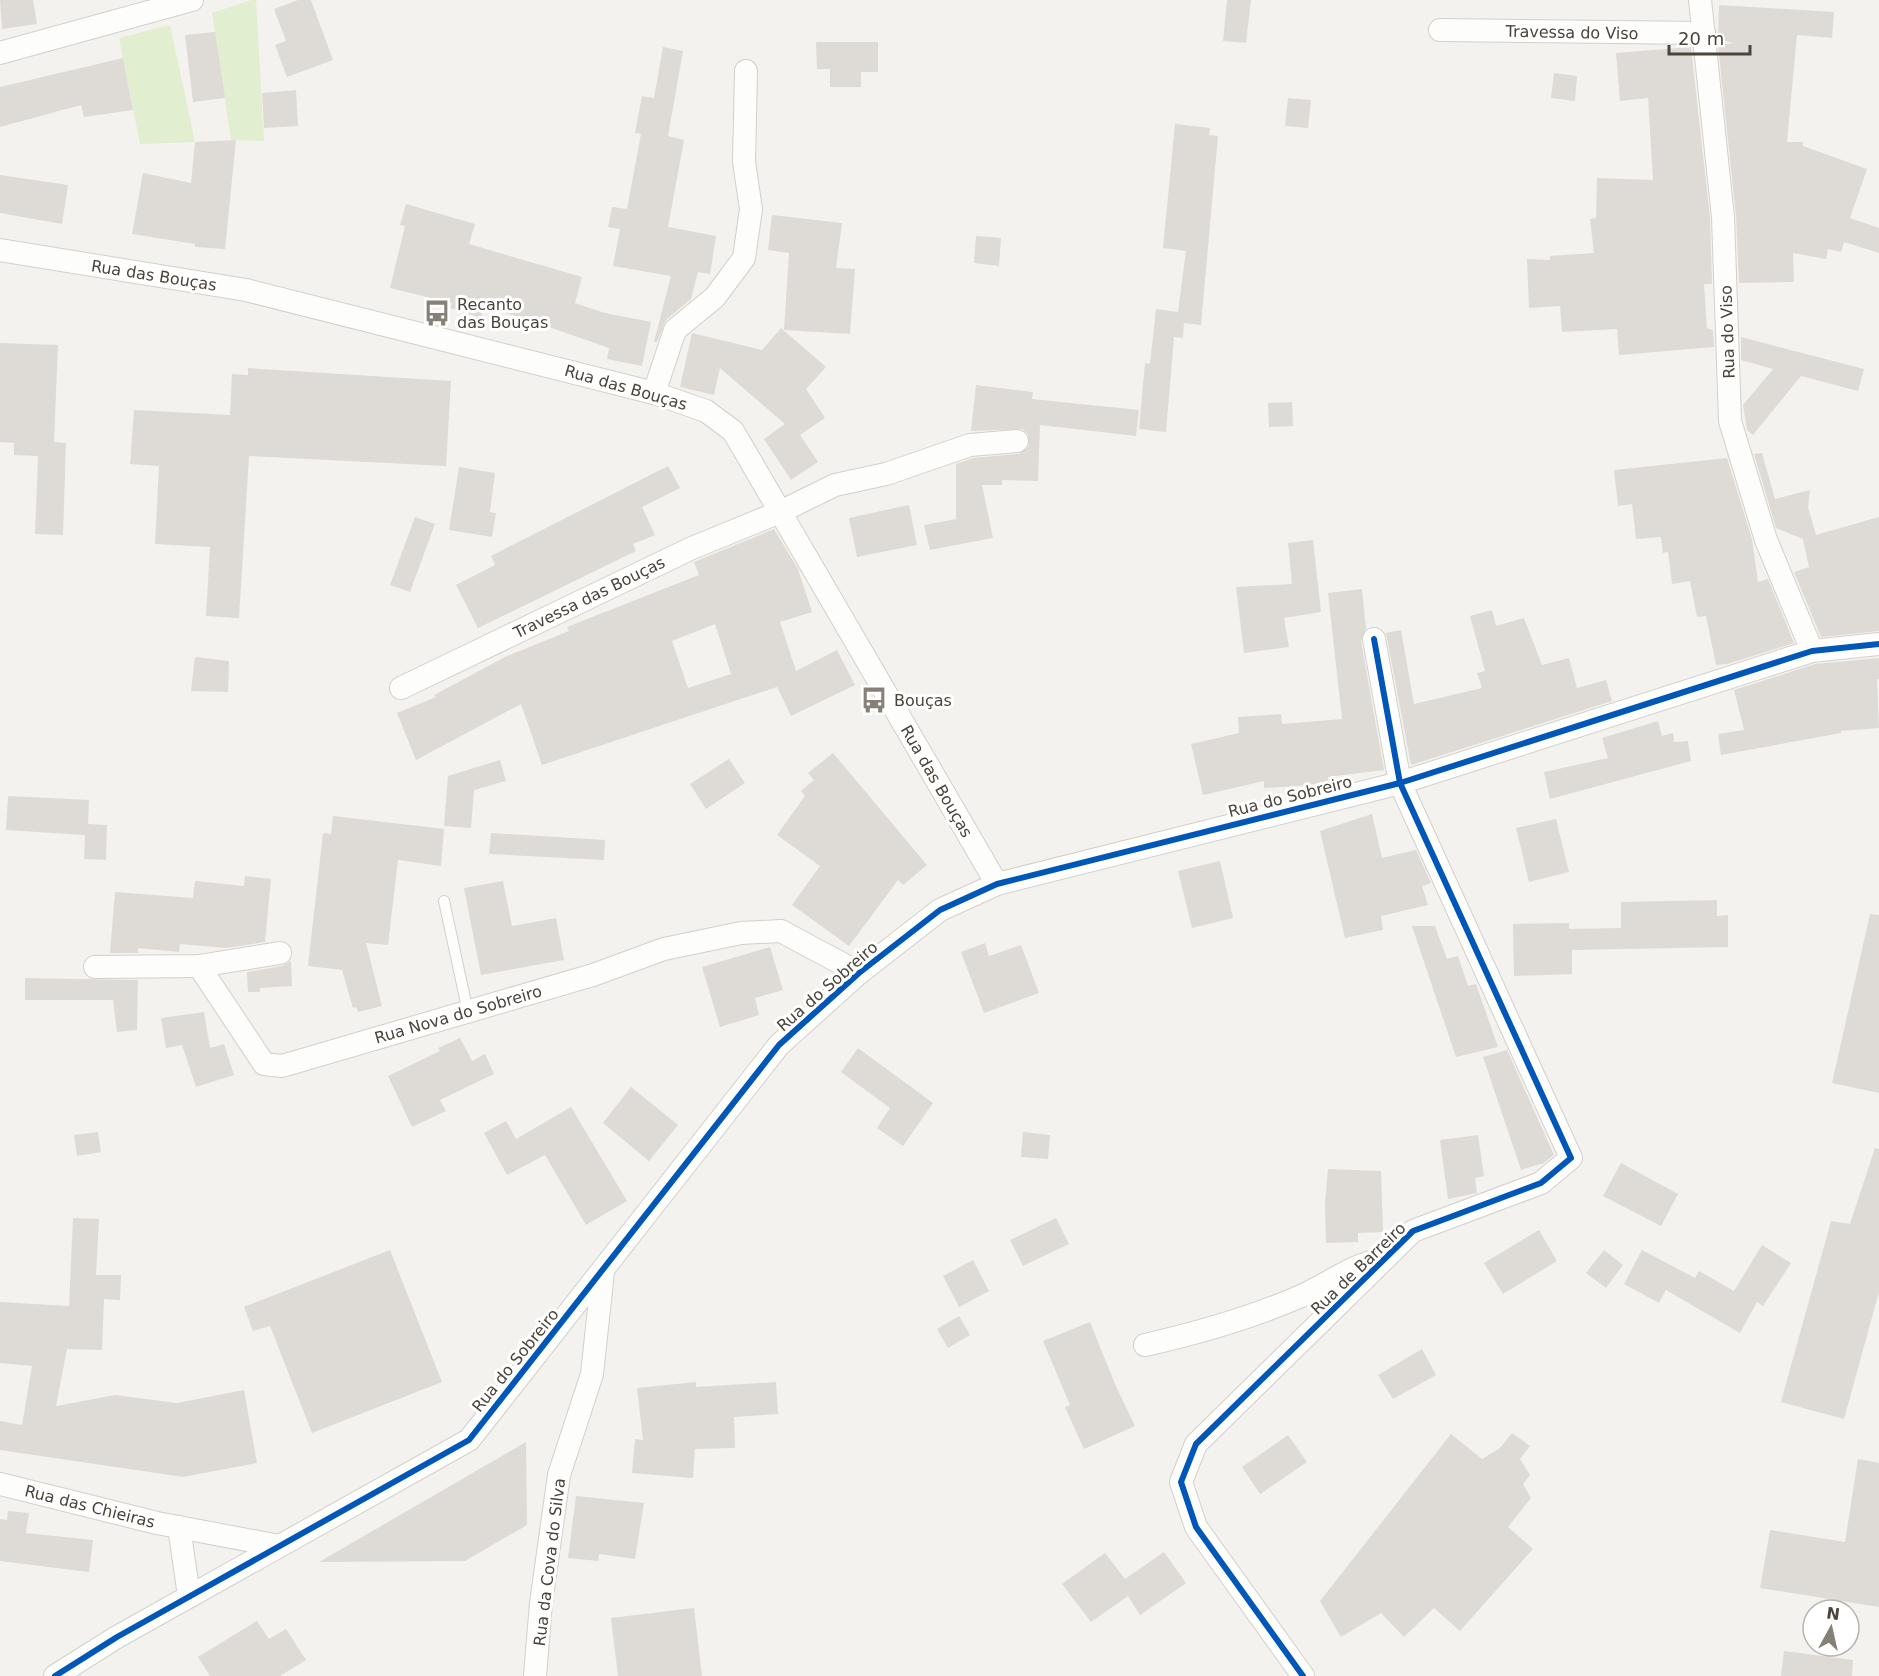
<svg xmlns="http://www.w3.org/2000/svg" width="1879" height="1676" font-family="'DejaVu Sans',sans-serif">
<rect width="100%" height="100%" fill="#f4f2ee"/>
<g fill="#e1eecf">
<polygon points="251,0 256,0 264,141 231,140 212,13"/>
<polygon points="170,25 195,142 140,144 119,38"/>
</g>
<g fill="#dedbd6" fill-rule="evenodd">
<polygon points="0,0 33,0 37,24 2,29"/>
<polygon points="298,0 311,0 333,60 287,77 275,45 286,41 274,9"/>
<polygon points="1227,0 1251,0 1246,43 1223,41"/>
<polygon points="1719,5 1834,12 1832,38 1797,35 1787,142 1803,142 1803,146 1867,169 1850,218 1879,228 1879,253 1844,242 1841,252 1828,249 1826,259 1793,253 1794,282 1739,283 1736,216 1718,45 1733,43 1718,39"/>
<polygon points="215,32 225,98 193,102 185,35"/>
<polygon points="816,42 878,42 878,72 861,72 861,87 830,87 830,69 817,69"/>
<polygon points="663,47 683,51 668,136 684,140 668,227 716,236 710,274 698,272 691,299 666,320 657,342 654,342 671,276 613,266 620,229 608,227 612,207 627,209 641,134 635,133 642,96 654,98"/>
<polygon points="1691,47 1710,218 1712,284 1704,284 1707,328 1713,330 1714,347 1619,355 1617,329 1562,332 1560,306 1529,308 1527,259 1550,260 1550,256 1594,253 1590,219 1596,218 1597,178 1653,180 1648,98 1620,101 1616,53"/>
<polygon points="123,58 133,110 84,117 81,105 0,127 0,87"/>
<polygon points="1554,73 1577,76 1575,101 1551,98"/>
<polygon points="296,90 298,126 264,128 262,93"/>
<polygon points="1288,98 1311,100 1308,128 1285,126"/>
<polygon points="1175,124 1210,128 1209,135 1218,136 1201,325 1184,323 1183,338 1174,337 1166,432 1139,429 1145,363 1150,364 1156,309 1178,312 1186,251 1163,248"/>
<polygon points="236,140 225,249 195,247 195,244 132,234 143,173 191,183 195,142"/>
<polygon points="0,175 68,185 62,224 0,213"/>
<polygon points="406,204 475,224 469,244 582,277 575,303 605,313 651,322 642,366 607,359 609,348 523,318 484,307 481,318 450,308 452,303 390,288 405,226 400,225"/>
<polygon points="772,215 842,223 836,268 855,269 850,334 784,330 789,253 768,250"/>
<polygon points="976,236 1001,238 999,266 974,263"/>
<polygon points="781,328 826,367 806,389 825,418 800,435 818,462 791,480 764,439 785,424 720,368 714,395 680,387 692,333 762,350"/>
<polygon points="1741,337 1864,369 1858,391 1801,376 1753,435 1747,430 1743,405 1773,369 1741,360"/>
<polygon points="0,343 58,345 54,442 66,443 63,535 35,534 38,456 14,455 14,443 0,442"/>
<polygon points="248,368 451,381 446,466 249,456 239,618 206,616 210,547 155,544 159,466 130,464 134,410 230,415 232,374 248,375"/>
<polygon points="976,385 1033,392 1032,399 1139,410 1136,436 1040,425 1038,481 1002,480 1002,485 982,485 993,538 930,550 924,525 956,519 956,464 973,458 1019,454 1029,446 1028,434 1022,429 971,431"/>
<polygon points="1292,402 1293,426 1269,427 1268,403"/>
<polygon points="1762,453 1775,499 1810,490 1808,507 1816,535 1879,517 1879,631 1821,637 1794,572 1809,567 1803,539 1776,528 1754,454"/>
<polygon points="1727,458 1752,539 1758,582 1768,579 1794,643 1727,664 1716,665 1706,616 1697,617 1690,581 1672,584 1668,552 1663,553 1661,537 1636,539 1632,504 1618,506 1614,470"/>
<polygon points="668,466 680,488 642,507 655,535 633,544 636,551 478,628 456,585 495,565 491,556"/>
<polygon points="459,467 495,473 490,512 496,513 492,537 449,530"/>
<polygon points="909,505 917,545 857,557 849,518"/>
<polygon points="415,517 435,524 410,592 390,585"/>
<path d="M774 529 798 569 812 612 780 622 796 671 837 650 855 685 791 716 777 687 542 765 521 704 416 760 397 713 436 697 434 695 505 657 569 631 567 627 699 575 694 562ZM715 624 731 674 688 688 672 641Z"/>
<polygon points="1313,540 1321,612 1284,618 1289,647 1244,653 1236,587 1292,584 1288,543"/>
<polygon points="1362,589 1366,628 1361,641 1384,770 1328,777 1330,784 1264,788 1264,781 1203,795 1191,744 1239,733 1238,717 1281,714 1282,724 1342,719 1328,593"/>
<polygon points="1492,610 1496,626 1524,618 1542,665 1569,658 1577,688 1606,680 1612,701 1411,765 1386,633 1401,630 1414,704 1482,688 1477,673 1485,671 1470,616"/>
<polygon points="195,657 229,661 228,692 191,691"/>
<polygon points="1879,658 1879,679 1877,679 1879,728 1841,731 1841,733 1721,755 1718,734 1744,730 1734,690 1815,664"/>
<polygon points="1658,721 1662,736 1673,733 1674,742 1688,741 1691,761 1550,799 1544,772 1608,758 1602,738"/>
<polygon points="833,753 927,865 903,885 898,880 849,946 792,905 820,866 777,835 805,796 801,791 814,780 808,773"/>
<polygon points="729,759 745,783 706,809 690,784"/>
<polygon points="500,760 506,781 474,790 471,828 444,826 448,776"/>
<polygon points="8,796 89,800 88,824 107,825 106,860 84,859 85,835 6,830"/>
<polygon points="1372,814 1382,858 1416,850 1431,883 1422,886 1428,905 1381,916 1383,930 1345,938 1320,831"/>
<polygon points="333,816 444,829 441,866 398,860 388,945 366,943 382,1006 358,1012 356,1007 353,1008 342,970 308,966 323,833 331,834"/>
<polygon points="1556,819 1569,872 1529,882 1516,828"/>
<polygon points="491,833 605,840 604,860 489,854"/>
<polygon points="1220,861 1233,918 1192,928 1178,871"/>
<polygon points="245,876 271,879 265,942 226,948 180,944 179,952 138,948 138,953 110,953 115,892 193,898 195,881 244,886"/>
<polygon points="503,881 512,926 556,918 564,960 481,975 464,888"/>
<polygon points="1717,900 1717,916 1728,915 1728,947 1572,950 1572,974 1514,976 1513,924 1569,923 1569,929 1621,928 1621,902"/>
<polygon points="1870,914 1879,915 1879,1093 1832,1083"/>
<polygon points="1412,926 1435,926 1447,959 1458,956 1468,986 1476,984 1498,1047 1456,1057"/>
<polygon points="985,943 989,956 1021,945 1039,993 984,1013 961,952"/>
<polygon points="770,947 783,990 755,998 759,1015 720,1027 702,967"/>
<polygon points="291,961 292,986 260,988 260,992 248,992 247,972 282,966"/>
<polygon points="25,978 138,980 137,1030 117,1032 113,1000 25,1000"/>
<polygon points="204,1012 210,1048 224,1044 234,1075 196,1087 182,1045 166,1048 161,1018"/>
<polygon points="460,1038 472,1061 485,1054 494,1074 440,1100 446,1111 412,1127 388,1076 440,1051 438,1048"/>
<polygon points="858,1048 933,1103 903,1146 877,1128 890,1108 841,1072"/>
<polygon points="1507,1050 1554,1155 1544,1163 1521,1170 1483,1057"/>
<polygon points="631,1087 678,1125 649,1161 603,1123"/>
<polygon points="571,1107 627,1201 586,1225 545,1155 507,1175 484,1133 506,1121 516,1139"/>
<polygon points="98,1132 101,1152 77,1156 74,1135"/>
<polygon points="1023,1132 1050,1135 1048,1159 1021,1157"/>
<polygon points="1478,1135 1484,1176 1475,1178 1477,1193 1448,1199 1440,1140"/>
<polygon points="1875,1148 1879,1149 1879,1292 1844,1419 1781,1402 1831,1221 1850,1224"/>
<polygon points="1621,1163 1678,1194 1661,1226 1603,1196"/>
<polygon points="1328,1169 1381,1171 1383,1232 1358,1233 1358,1242 1326,1243 1325,1204"/>
<polygon points="73,1218 99,1219 96,1275 121,1275 120,1300 104,1299 102,1350 67,1349 56,1406 115,1395 177,1403 244,1390 257,1463 183,1477 0,1450 0,1421 22,1425 32,1366 0,1363 0,1302 69,1306"/>
<polygon points="1056,1218 1069,1244 1023,1266 1010,1240"/>
<polygon points="1539,1230 1557,1261 1503,1294 1484,1263"/>
<polygon points="1762,1245 1791,1263 1763,1306 1757,1302 1740,1333 1666,1290 1659,1303 1624,1284 1642,1250 1695,1278 1699,1271 1734,1291"/>
<polygon points="390,1250 442,1382 312,1433 270,1326 253,1331 244,1307"/>
<polygon points="1604,1250 1623,1265 1606,1288 1586,1273"/>
<polygon points="973,1260 989,1291 959,1307 943,1276"/>
<polygon points="959,1316 970,1335 948,1348 937,1329"/>
<polygon points="1090,1322 1115,1384 1135,1426 1084,1449 1065,1407 1070,1405 1043,1341"/>
<polygon points="1422,1349 1436,1375 1393,1399 1378,1375"/>
<polygon points="696,1382 696,1387 776,1382 778,1414 734,1417 735,1448 695,1449 693,1478 632,1473 635,1439 643,1440 637,1388"/>
<polygon points="1512,1433 1530,1446 1520,1459 1530,1475 1523,1484 1531,1498 1508,1527 1533,1549 1460,1631 1434,1608 1404,1637 1381,1613 1341,1637 1320,1601 1451,1434 1482,1459 1500,1448"/>
<polygon points="1288,1435 1307,1462 1260,1494 1242,1467"/>
<polygon points="526,1442 527,1525 465,1561 319,1562"/>
<polygon points="1858,1459 1879,1463 1879,1607 1760,1588 1770,1530 1845,1542"/>
<polygon points="576,1496 644,1503 635,1559 599,1554 598,1561 568,1558"/>
<polygon points="8,1511 29,1513 26,1533 93,1540 89,1572 0,1561 0,1519 7,1520"/>
<polygon points="1164,1552 1186,1583 1140,1615 1128,1596 1091,1622 1062,1584 1105,1553 1125,1579"/>
<polygon points="694,1608 702,1676 618,1676 611,1618"/>
<polygon points="257,1621 269,1639 286,1629 306,1660 280,1676 210,1676 198,1657"/>
<polygon points="1784,1651 1853,1660 1852,1676 1781,1676"/>
</g>
<g fill="none" stroke-linecap="round" stroke-linejoin="round">
<g stroke="#d2d0cb" stroke-width="12">
<polyline id="service" points="444,901 468,1012"/>
</g>
<g stroke="#d2d0cb" stroke-width="24">
<g id="minor">
<polyline points="1700,0 1723,217 1730,421 1766,540 1812,651"/>
<polyline points="1440,30 1704,33"/>
<polyline points="0,53 192,0"/>
<polyline points="0,250 246,290 654,393 706,411 733,431 997,884"/>
<polyline points="654,393 675,330 715,297 744,258 751,209 744,162 746,71"/>
<polyline points="401,688 692,548 780,512 835,485 886,474 970,445 1017,441"/>
<polyline points="199,966 264,1064 282,1066 593,975 664,949 741,933 781,931 859,973"/>
<polyline points="95,967 199,966 280,953"/>
<path d="M1145 1345C1198 1333 1248 1319 1299 1297 1327 1285 1351 1265 1382 1259"/>
<polyline points="0,1484 157,1523 279,1546"/>
<polyline points="179,1527 189,1596"/>
<polyline points="55,1676 117,1637 469,1440 779,1045 859,973 940,910 997,884 1400,783 1812,651 1879,644"/>
<polyline points="535,1676 541,1603 559,1475 592,1374 603,1272"/>
<polyline points="1303,1676 1196,1527 1181,1482 1196,1444 1413,1231 1541,1183 1571,1158 1400,783 1374,639"/>
</g>
</g>
<use href="#service" stroke="#fdfdfc" stroke-width="10"/>
<use href="#minor" stroke="#fdfdfc" stroke-width="22"/>
<g stroke="#fff" stroke-width="10">
<g id="cycleway">
<polyline points="55,1676 117,1637 469,1440 779,1045 859,973 940,910 997,884 1400,783 1812,651 1879,644"/>
<polyline points="1303,1676 1196,1527 1181,1482 1196,1444 1413,1231 1541,1183 1571,1158 1400,783 1374,639"/>
</g>
</g>
<use href="#cycleway" stroke="#0057b8" stroke-width="6"/>
</g>
<defs>
<g id="bus-bare" transform="scale(2.07)"><path d="M-5-6H5V4H4V6H2V4H-2V6H-4V4H-5ZM-3.5-4V0h7V-4ZM-3.5 1.2v1.5H-2V1.2ZM2 1.2v1.5H3.5V1.2Z" fill="#868178" stroke="#fff" stroke-width="2.5" paint-order="stroke"/></g>
</defs>
<g fill-rule="evenodd">
<use href="#bus-bare" x="437" y="313"/>
<use href="#bus-bare" x="874" y="700"/>
</g>
<g text-anchor="middle" stroke-width="6" stroke-linejoin="round" paint-order="stroke">
<g font-size="16" fill="#4b4439" stroke="#fff">
<text transform="translate(1572 32) rotate(1)" y="6">Travessa do Viso</text>
<text transform="translate(154 275) rotate(9)" y="6">Rua das Bouças</text>
<text transform="translate(1727 332) rotate(-92)" y="6">Rua do Viso</text>
<text transform="translate(626 387) rotate(16)" y="6">Rua das Bouças</text>
<text transform="translate(589 597) rotate(-26)" y="6">Travessa das Bouças</text>
<text transform="translate(937 781) rotate(60)" y="6">Rua das Bouças</text>
<text transform="translate(1290 796) rotate(-14)" y="6">Rua do Sobreiro</text>
<text transform="translate(827 986) rotate(-41)" y="6">Rua do Sobreiro</text>
<text transform="translate(458 1014) rotate(-16)" y="6">Rua Nova do Sobreiro</text>
<text transform="translate(1358 1268) rotate(-44)" y="6">Rua de Barreiro</text>
<text transform="translate(515 1360) rotate(-51)" y="6">Rua do Sobreiro</text>
<text transform="translate(90 1506) rotate(14)" y="6">Rua das Chieiras</text>
<text transform="translate(549 1562) rotate(-83)" y="6">Rua da Cova do Silva</text>
</g>
<g font-size="16" fill="#4b4439" stroke="#fff" text-anchor="start">
<text x="457" y="310">Recanto<tspan x="457" dy="18">das Bouças</tspan></text>
<text x="894" y="706">Bouças</text>
</g>
</g>
<g transform="translate(1831 1628) rotate(8)"><circle r="28" fill="#ffffff" stroke="#b7b4b0" stroke-width="1.5"/>
<path d="M0-4.5L10 22L0 15L-10 22Z" fill="#868178"/>
<text y="-9" font-size="16" font-weight="bold" text-anchor="middle" fill="#4b4439">N</text>
</g>
<path d="M1669 45v9h81v-9" fill="none" stroke="#4b4439" stroke-width="3"/>
<text x="1678" y="45" font-size="18" fill="#4b4439" stroke="#ffffff" stroke-width="4.5" paint-order="stroke">20 m</text>
</svg>
